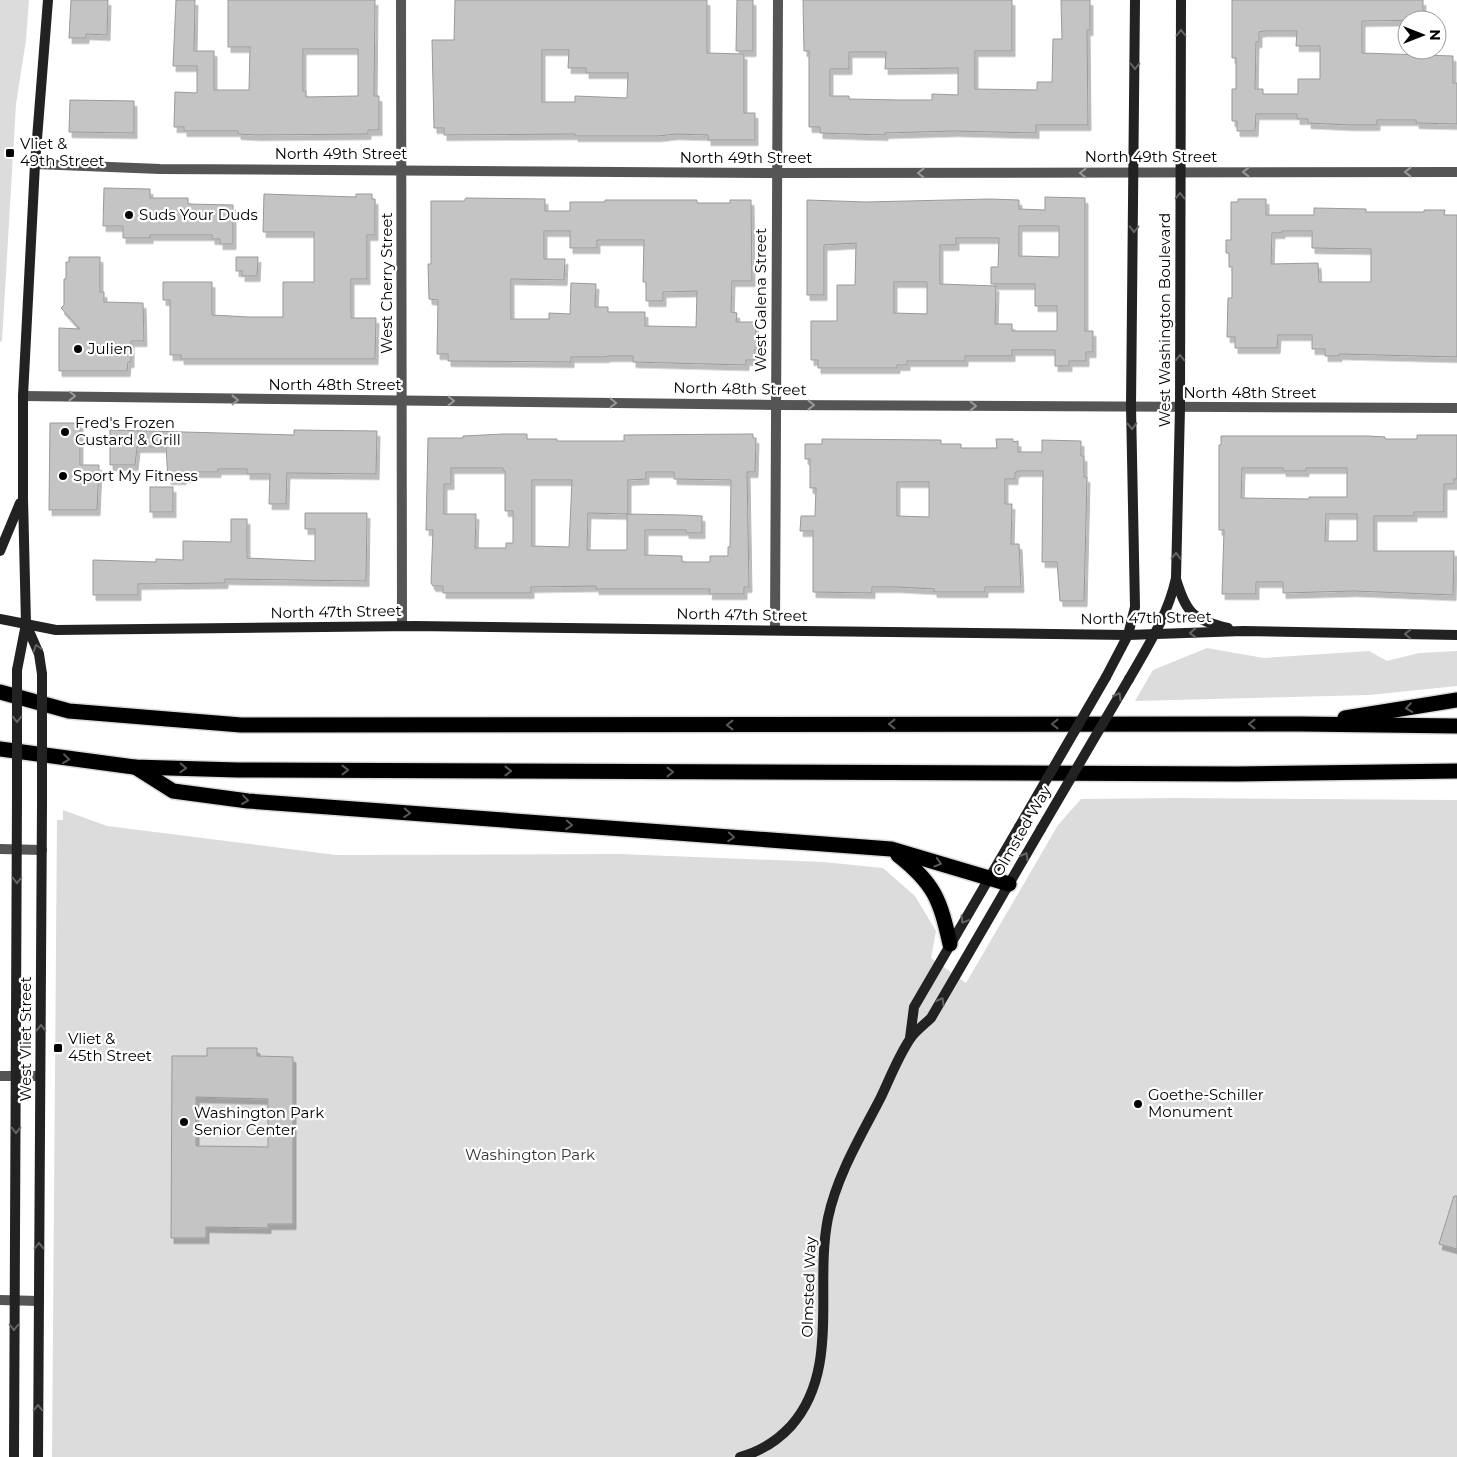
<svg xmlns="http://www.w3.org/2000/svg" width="1457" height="1457" font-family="Montserrat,sans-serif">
<defs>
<filter id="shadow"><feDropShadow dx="3" dy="5.5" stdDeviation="0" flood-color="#0004"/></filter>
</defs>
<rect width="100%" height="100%" fill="#fff"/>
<g fill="#dcdcdc">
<polygon points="0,0 29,0 26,40 16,104 2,341 0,342"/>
<polygon points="1207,648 1264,658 1369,651 1387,661 1419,653 1457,651 1457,686 1369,695 1135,701 1153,670"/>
<polygon points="1176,798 1457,800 1457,1457 52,1457 57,820 63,820 63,810 107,826 336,855 619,854 824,862 883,868 915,896 936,931 931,958 966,983 1058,825 1081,799"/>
</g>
<g fill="#c4c4c4" stroke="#999" fill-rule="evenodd" filter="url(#shadow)">
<polygon points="71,0 108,0 107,35 86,34 86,38 69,38"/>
<path d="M176 0H195L194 51H214V90H249L250 47H228V0H375L374 96H379V130H368V134L257 135 238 134V131H184V127H174L175 92 197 93V66H173ZM303 49H358V96L306 97V91H303Z"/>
<path d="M455 0H707V53L744 54V113H755V140H708V135L676 134 658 136H575V134L444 135V128H434L432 40H454ZM542 50H569L568 68H586V73H628L627 98 575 96V102H542Z"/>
<polygon points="737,0 753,0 753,51 736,51"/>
<path d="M803 0H1012V51H975V89L1037 90V82H1052L1053 39H1062L1061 0H1090V30H1087L1088 125H1036V133L955 131 885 133V135L820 133V127H809V51H804ZM849 52H886L885 69 958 68V95L932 94V100H899L849 99V96H830V69H849Z"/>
<path d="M1232 0H1423V20L1362 21V53L1453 56V83H1457V124L1416 123V120H1377V125H1350L1308 123V119H1297V114H1256L1255 131H1237V121H1232V89H1236V58H1232ZM1264 31H1297L1296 46H1320V79H1298V94H1263V89H1255L1256 42H1259V32Z"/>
<polygon points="70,100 134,101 134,133 69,132"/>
<polygon points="104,188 150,189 150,198 188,198 188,204 233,205 233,244 220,244 220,239 212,239 212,235 150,235 150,238 123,238 123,226 103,226"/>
<polygon points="264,194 356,197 356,194 372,194 372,199 375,199 375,235 367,235 367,279 351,279 351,318 376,318 375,359 181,359 181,355 170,355 170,300 163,300 163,282 212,282 212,315 249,317 283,317 283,282 314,282 314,232 263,232"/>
<path d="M1045 197 1085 198V331H1093V352H1086V361H1069V366H1055V350H1012V356H965V361H907V365H897V368H818V360H811V321H837V285H855L856 243 824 245V295H807V200L866 202 990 199 1019 200V209L1045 210ZM1019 226H1059V257L1019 256ZM956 238H999L998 267H991V284H1035V306H1057V331H1012V324H995L996 286 940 284V245H956ZM894 282H927V314L894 313Z"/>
<path d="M466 198 545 199V211H570V202H605V200H697V203H730V200H751L752 281H732L731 312 737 313 736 322H755L757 349H755V360H746V365L633 362V356H608L606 357H571V362L448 361V354H437L438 300 429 299 428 264H431V201H464ZM544 231H570V248H597V240H644L643 282H646V301H663V292L697 291 696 327 645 326V312H608V307H595L596 284 571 283 570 314 549 313V319H511V279L564 280 565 259H544Z"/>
<path d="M1238 199H1266V215H1314V208L1366 209V212H1424V210H1445L1444 215H1457V357L1339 354V356H1325V349H1312V335H1278L1277 348H1235V337H1227L1228 298H1232V267H1229V253H1226V240H1231V202H1238ZM1282 231H1312V248L1371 249V282H1319L1318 263 1271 264 1272 233H1282Z"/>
<polygon points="69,257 100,257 100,292 104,292 104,302 143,303 144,341 131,341 131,362 128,362 127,371 59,371 59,328 80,329 61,308 64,305 64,279 66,279 66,262 69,262"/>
<polygon points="236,257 258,257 257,276 242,276 242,271 236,271"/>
<polygon points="50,423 80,423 80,465 99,465 97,510 49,510"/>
<polygon points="110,430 294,435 294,430 377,431 376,474 287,473 286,504 269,504 270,474 247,474 247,469 218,469 218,472 188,472 188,477 183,477 183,479 168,479 166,447 137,447 135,465 110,465"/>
<path d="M503 434H527V439H557V441H624V435L753 434V438H756L755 472H747L749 587H744V594H709L710 589H596V586L531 587V593H443V586H433L431 583 433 530H426L428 438H463V436ZM451 468H503V471H505V511H513V543H506V548H475L476 514H444V484H451ZM646 472H674V479L731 480 730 547H728V556H710V562H682V556L645 555V530H686V533H702V516L683 515 627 514V550H587L588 513 628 514V480L646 479ZM532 480H572L569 547 532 546Z"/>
<path d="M1417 435H1457V479H1454V484H1444V512H1414V516H1374V551H1454L1453 595 1354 591 1283 593V582H1256V594H1222L1224 530H1219V445H1221V436H1368L1385 437V439H1417ZM1242 468H1283V471H1306V468H1347V497H1309V499L1241 498ZM1326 514H1357V541H1325Z"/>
<path d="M822 439 941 440V444H961V448H997L996 439H1013V442L1018 441V452H1042V440L1081 441V456H1084V477H1087L1084 601H1060L1057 562H1042L1043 471H1018L1015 473V479H1005V504H1012L1011 544H1019L1021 587H985V592H934V589L898 587H872V593L813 592V531H800L801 516H815L816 488H810V459H805V444H822ZM897 482H929V517L897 516Z"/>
<rect x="150" y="487" width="23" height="25"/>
<polygon points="305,513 367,513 366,581 225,579 225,583 138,584 138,595 93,595 93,560 156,562 156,559 183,560 183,541 231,542 231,519 247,519 247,558 315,561 315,529 305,529"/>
<path d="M207 1048H257V1056L293 1057V1224H268V1228L206 1227V1238H171L172 1056H207ZM196 1097 268 1099V1147L196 1146Z"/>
<polygon points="1454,1196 1457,1196 1457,1249 1439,1244"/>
</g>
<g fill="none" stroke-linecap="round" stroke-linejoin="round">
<g stroke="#dbdbdb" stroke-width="18">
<g id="highway">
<polyline points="0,692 69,711 241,725 1301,724 1457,726"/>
<polyline points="1345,718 1457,700"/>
<polyline points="0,749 134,767 238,770 1237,774 1457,771"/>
<polyline points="135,767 173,791 248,801 891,849 1009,884"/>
<path d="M898 855C935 884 940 900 950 944"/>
</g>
</g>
<g stroke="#555" stroke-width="10">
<polyline points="401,0 402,626"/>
<polyline points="35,164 160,169 776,173 1457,172"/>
<polyline points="23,396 776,405 1457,408"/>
<polyline points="775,630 778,0"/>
<polyline points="0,849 42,850"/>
<polyline points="0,1076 40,1076"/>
<polyline points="0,1300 39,1301"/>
</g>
<g stroke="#222" stroke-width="10">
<polyline points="0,551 20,503"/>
<path d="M1176 579C1186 612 1192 620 1228 628"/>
<polyline points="0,619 56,630 415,626 1128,635 1243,631 1457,635"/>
<polyline points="26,624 39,654 42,674"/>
<polyline points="17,670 26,624 23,498 23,396 35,164 48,0"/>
<polyline points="1106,677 1128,635 1135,607 1131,406 1135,0"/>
<path d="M1129 679C1148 646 1168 615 1176 578L1180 408 1181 0"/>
<polyline points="910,1038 914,1007 1019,827"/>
<polyline points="14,1457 17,796"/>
<polyline points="38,1457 42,803"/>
<path d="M740 1457C759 1452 777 1441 791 1426 841 1370 814 1287 828 1218 837 1175 861 1136 881 1097 890 1078 898 1057 910 1039 915 1031 924 1025 931 1018L1041 829"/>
</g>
<use href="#highway" stroke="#000" stroke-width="15"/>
<g stroke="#222" stroke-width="10">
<polyline points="17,670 17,796"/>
<polyline points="42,674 42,803"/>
<polyline points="1019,827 1106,677"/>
<polyline points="1041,829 1129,679"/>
</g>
</g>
<defs><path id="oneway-chevron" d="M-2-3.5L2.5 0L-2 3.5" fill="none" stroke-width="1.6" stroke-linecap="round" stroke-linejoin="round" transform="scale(1.25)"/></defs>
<g stroke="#646464">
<use href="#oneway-chevron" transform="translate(1181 33) rotate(-90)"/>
<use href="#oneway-chevron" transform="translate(1135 66) rotate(90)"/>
<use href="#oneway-chevron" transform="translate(1180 196) rotate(-90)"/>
<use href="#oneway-chevron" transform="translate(1134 229) rotate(91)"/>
<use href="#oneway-chevron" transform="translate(1180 358) rotate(-90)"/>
<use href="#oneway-chevron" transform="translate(1132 426) rotate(89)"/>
<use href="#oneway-chevron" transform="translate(1176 556) rotate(-89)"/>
<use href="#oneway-chevron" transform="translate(1193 633) rotate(178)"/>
<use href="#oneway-chevron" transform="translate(1408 634) rotate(-179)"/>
<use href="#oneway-chevron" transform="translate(37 648) rotate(-108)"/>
<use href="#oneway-chevron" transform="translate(1118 696) rotate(-60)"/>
<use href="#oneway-chevron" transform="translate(17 719) rotate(90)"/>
<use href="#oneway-chevron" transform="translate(1025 856) rotate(-60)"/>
<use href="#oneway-chevron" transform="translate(17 880) rotate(90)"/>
<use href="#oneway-chevron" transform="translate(964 920) rotate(121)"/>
<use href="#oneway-chevron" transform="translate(941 1001) rotate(-60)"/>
<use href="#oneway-chevron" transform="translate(41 1028) rotate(-90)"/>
<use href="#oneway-chevron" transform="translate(16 1130) rotate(90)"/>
<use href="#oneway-chevron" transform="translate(39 1246) rotate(-90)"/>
<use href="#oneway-chevron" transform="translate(14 1327) rotate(90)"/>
<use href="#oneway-chevron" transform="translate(38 1408) rotate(-90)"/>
</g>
<g stroke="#999">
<use href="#oneway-chevron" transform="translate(1246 172) rotate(-180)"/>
<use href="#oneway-chevron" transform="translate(1408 172) rotate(-180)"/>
<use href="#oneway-chevron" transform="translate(921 173) rotate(180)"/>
<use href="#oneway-chevron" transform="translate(1083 173) rotate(180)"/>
<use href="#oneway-chevron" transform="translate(72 396) rotate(1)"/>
<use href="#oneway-chevron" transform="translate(235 400)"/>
<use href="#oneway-chevron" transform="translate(451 401) rotate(1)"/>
<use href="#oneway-chevron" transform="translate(613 403) rotate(1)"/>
<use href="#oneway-chevron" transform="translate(811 405)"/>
<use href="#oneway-chevron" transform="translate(973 406)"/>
</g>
<g stroke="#595959">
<use href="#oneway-chevron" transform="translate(1409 708) rotate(171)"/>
<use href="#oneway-chevron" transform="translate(892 724) rotate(180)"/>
<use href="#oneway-chevron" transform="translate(1055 724) rotate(180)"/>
<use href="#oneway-chevron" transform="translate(1252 724) rotate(180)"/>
<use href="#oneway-chevron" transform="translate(730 725) rotate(180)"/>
<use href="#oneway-chevron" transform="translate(66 759) rotate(7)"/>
<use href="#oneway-chevron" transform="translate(183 768) rotate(2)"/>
<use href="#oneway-chevron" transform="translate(345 770)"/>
<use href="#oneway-chevron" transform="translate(508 771)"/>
<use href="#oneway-chevron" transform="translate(670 772)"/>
<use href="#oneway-chevron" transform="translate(245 800) rotate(7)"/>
<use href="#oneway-chevron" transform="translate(407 813) rotate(4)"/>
<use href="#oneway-chevron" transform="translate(569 825) rotate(4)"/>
<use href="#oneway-chevron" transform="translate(731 837) rotate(4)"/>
<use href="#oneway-chevron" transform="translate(938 863) rotate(17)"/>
</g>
<g fill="#000" stroke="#fff" stroke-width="2">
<rect x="5" y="148" width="10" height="10" rx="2.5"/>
<circle cx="129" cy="215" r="5"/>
<circle cx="78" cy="349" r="5"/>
<circle cx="65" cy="432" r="5"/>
<circle cx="63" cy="476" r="5"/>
<rect x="53" y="1043" width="10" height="10" rx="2.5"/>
<circle cx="1138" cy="1104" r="5"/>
<circle cx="184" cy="1122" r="5"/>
</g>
<g text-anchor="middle" stroke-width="4.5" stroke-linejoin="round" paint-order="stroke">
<g font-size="15" fill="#000" stroke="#fff" text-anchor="start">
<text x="20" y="149">Vliet &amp;<tspan x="20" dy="17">49th Street</tspan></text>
<text x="139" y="220">Suds Your Duds</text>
<text x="88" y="354">Julien</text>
<text x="75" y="428">Fred's Frozen<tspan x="75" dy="17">Custard &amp; Grill</tspan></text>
<text x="73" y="481">Sport My Fitness</text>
<text x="68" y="1044">Vliet &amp;<tspan x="68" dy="17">45th Street</tspan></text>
<text x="1148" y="1100">Goethe-Schiller<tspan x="1148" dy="17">Monument</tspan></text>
<text x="194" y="1118">Washington Park<tspan x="194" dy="17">Senior Center</tspan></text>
</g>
<g font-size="15" fill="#000" stroke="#fff">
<text x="341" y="159">North 49th Street</text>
<text x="1151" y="162">North 49th Street</text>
<text x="746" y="163">North 49th Street</text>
<text transform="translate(387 283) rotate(-90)" y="5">West Cherry Street</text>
<text transform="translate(761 300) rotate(-90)" y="5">West Galena Street</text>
<text transform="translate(1165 320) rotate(-90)" y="5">West Washington Boulevard</text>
<text x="335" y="390">North 48th Street</text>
<text transform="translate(740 389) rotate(1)" y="5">North 48th Street</text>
<text x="1250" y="398">North 48th Street</text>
<text transform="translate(336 612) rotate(-1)" y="5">North 47th Street</text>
<text transform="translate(742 615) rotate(1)" y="5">North 47th Street</text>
<text transform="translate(1146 618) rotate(-1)" y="5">North 47th Street</text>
<text transform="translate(1022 831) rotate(-60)" y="5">Olmsted Way</text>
<text transform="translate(26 1039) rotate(-90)" y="5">West Vliet Street</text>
<text transform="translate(809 1287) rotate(-88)" y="5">Olmsted Way</text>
</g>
<g font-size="15" fill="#333" stroke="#fff">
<text x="530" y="1160">Washington Park</text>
</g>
</g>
<g transform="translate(1422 35) rotate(90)"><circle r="24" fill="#ffffff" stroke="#999999"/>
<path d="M0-4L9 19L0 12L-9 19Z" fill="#000000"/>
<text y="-8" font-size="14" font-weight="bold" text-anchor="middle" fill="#000000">N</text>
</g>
</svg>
